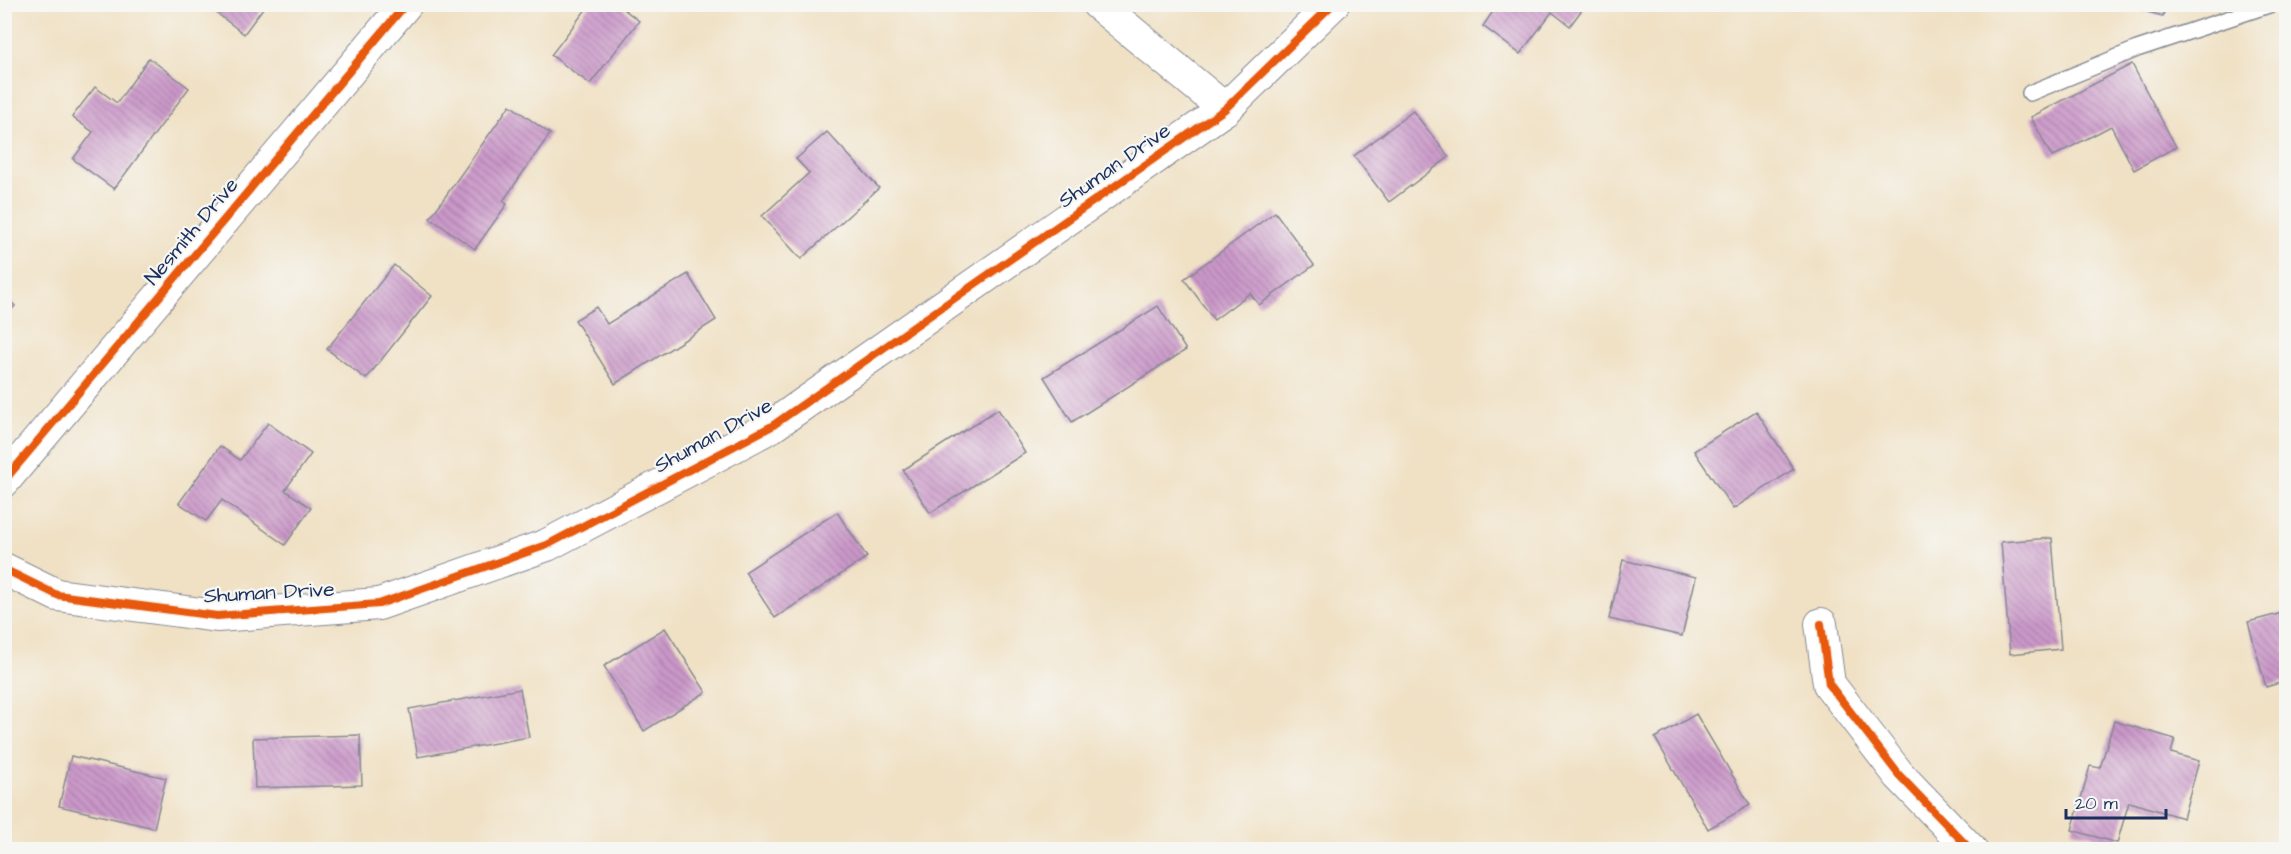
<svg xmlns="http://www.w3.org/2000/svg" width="2291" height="854" font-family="'Architects Daughter',sans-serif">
<defs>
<pattern id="building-back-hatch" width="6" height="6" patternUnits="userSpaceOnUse" patternTransform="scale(1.5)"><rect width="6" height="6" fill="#cb98c9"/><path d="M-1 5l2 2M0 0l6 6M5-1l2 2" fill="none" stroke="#a47ca6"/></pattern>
</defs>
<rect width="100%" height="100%" fill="#f6f6f2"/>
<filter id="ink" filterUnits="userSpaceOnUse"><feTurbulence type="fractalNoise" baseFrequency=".0167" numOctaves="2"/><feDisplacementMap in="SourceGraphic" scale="12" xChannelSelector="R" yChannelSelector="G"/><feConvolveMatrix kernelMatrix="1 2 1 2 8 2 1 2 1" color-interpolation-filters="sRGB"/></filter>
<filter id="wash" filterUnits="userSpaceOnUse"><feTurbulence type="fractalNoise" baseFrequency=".008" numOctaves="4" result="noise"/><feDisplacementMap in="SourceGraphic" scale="24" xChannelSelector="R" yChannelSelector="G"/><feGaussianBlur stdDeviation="1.35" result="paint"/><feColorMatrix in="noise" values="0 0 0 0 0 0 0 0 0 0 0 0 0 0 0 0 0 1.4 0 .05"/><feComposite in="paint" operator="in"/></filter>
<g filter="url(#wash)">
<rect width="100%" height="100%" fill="#f0e1c5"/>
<g id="blocks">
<g fill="url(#building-back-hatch)">
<polygon points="205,4 266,4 244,34"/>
<polygon points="590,4 617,4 639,21 590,84 551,55"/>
<polygon points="1498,4 1586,4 1570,26 1552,12 1520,54 1483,26"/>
<polygon points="2118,4 2166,4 2163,16"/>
<polygon points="149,58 189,88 114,189 73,159 93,132 72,117 95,87 117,103"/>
<polygon points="2132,64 2176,147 2134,170 2111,126 2052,157 2031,117"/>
<polygon points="510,105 550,134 503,201 507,204 475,249 430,218"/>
<polygon points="1413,111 1449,157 1389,202 1354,156"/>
<polygon points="827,132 879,188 801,259 762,216 809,173 796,159"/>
<polygon points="1275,212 1314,265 1259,305 1250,293 1214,320 1184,279"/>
<polygon points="394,265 432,296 366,379 327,349"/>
<polygon points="688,274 716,320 615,384 575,320 596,307 607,324"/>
<polygon points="4,295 15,306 4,317"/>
<polygon points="1158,306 1186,350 1072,422 1044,377"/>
<polygon points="998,409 1025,453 930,513 903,470"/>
<polygon points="1756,411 1794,469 1733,509 1694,451"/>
<polygon points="268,423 311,454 285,490 311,508 285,545 222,500 206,521 179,503 220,446 240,460"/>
<polygon points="837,512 867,557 775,618 745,572"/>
<polygon points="2052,538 2061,649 2010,654 2001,542"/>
<polygon points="1623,560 1696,577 1682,636 1609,619"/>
<polygon points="2286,612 2286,681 2266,687 2248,622"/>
<polygon points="665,628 706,692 644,731 604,666"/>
<polygon points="520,689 529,737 418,757 409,709"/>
<polygon points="1696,714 1750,805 1708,829 1655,738"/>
<polygon points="2114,721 2175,739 2171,753 2199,761 2183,818 2129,802 2117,843 2072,830 2090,766 2100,768"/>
<polygon points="360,735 362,785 255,788 253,738"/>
<polygon points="71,756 166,778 154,828 59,806"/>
</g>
</g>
</g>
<g filter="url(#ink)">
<use href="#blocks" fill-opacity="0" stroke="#868892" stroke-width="1.5"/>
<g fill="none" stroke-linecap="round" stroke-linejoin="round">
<g stroke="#868892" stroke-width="18">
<polyline id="lane" points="2030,93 2137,49 2272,4"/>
</g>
<g stroke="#868892" stroke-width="34">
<g id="street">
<polyline points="1098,4 1225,109"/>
<polyline points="4,481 406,4"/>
<polyline points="4,569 57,595 217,616 379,604 547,545 772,426 1225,109 1333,4"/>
<polyline points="1821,624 1829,684 1899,775 1971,850"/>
</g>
</g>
<use href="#lane" stroke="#fff" stroke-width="15"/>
<use href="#street" stroke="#fff" stroke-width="32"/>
<g stroke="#f6f6f2" stroke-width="11">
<g id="cycleway">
<polyline points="4,481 406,4"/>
<polyline points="4,569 57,595 217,616 379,604 547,545 772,426 1225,109 1333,4"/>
<polyline points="1821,624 1829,684 1899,775 1971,850"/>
</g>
</g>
<use href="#cycleway" stroke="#e8590c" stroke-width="8"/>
</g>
</g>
<g text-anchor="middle" stroke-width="4.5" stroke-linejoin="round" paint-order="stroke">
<g font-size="21" fill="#1b2f5e" stroke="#f6f6f2">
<text transform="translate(1114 165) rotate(-35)" y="7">Shuman Drive</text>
<text transform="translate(191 231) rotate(-50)" y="7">Nesmith Drive</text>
<text transform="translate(713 435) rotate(-29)" y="7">Shuman Drive</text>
<text transform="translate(269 592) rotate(-3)" y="7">Shuman Drive</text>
</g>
</g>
<rect width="2291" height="854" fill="none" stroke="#f6f6f2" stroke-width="24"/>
<path d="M2066 809v9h100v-9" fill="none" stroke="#1b2f5e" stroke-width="3"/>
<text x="2075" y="809" font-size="18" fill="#1b2f5e" stroke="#f6f6f2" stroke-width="4.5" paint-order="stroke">20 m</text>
</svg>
